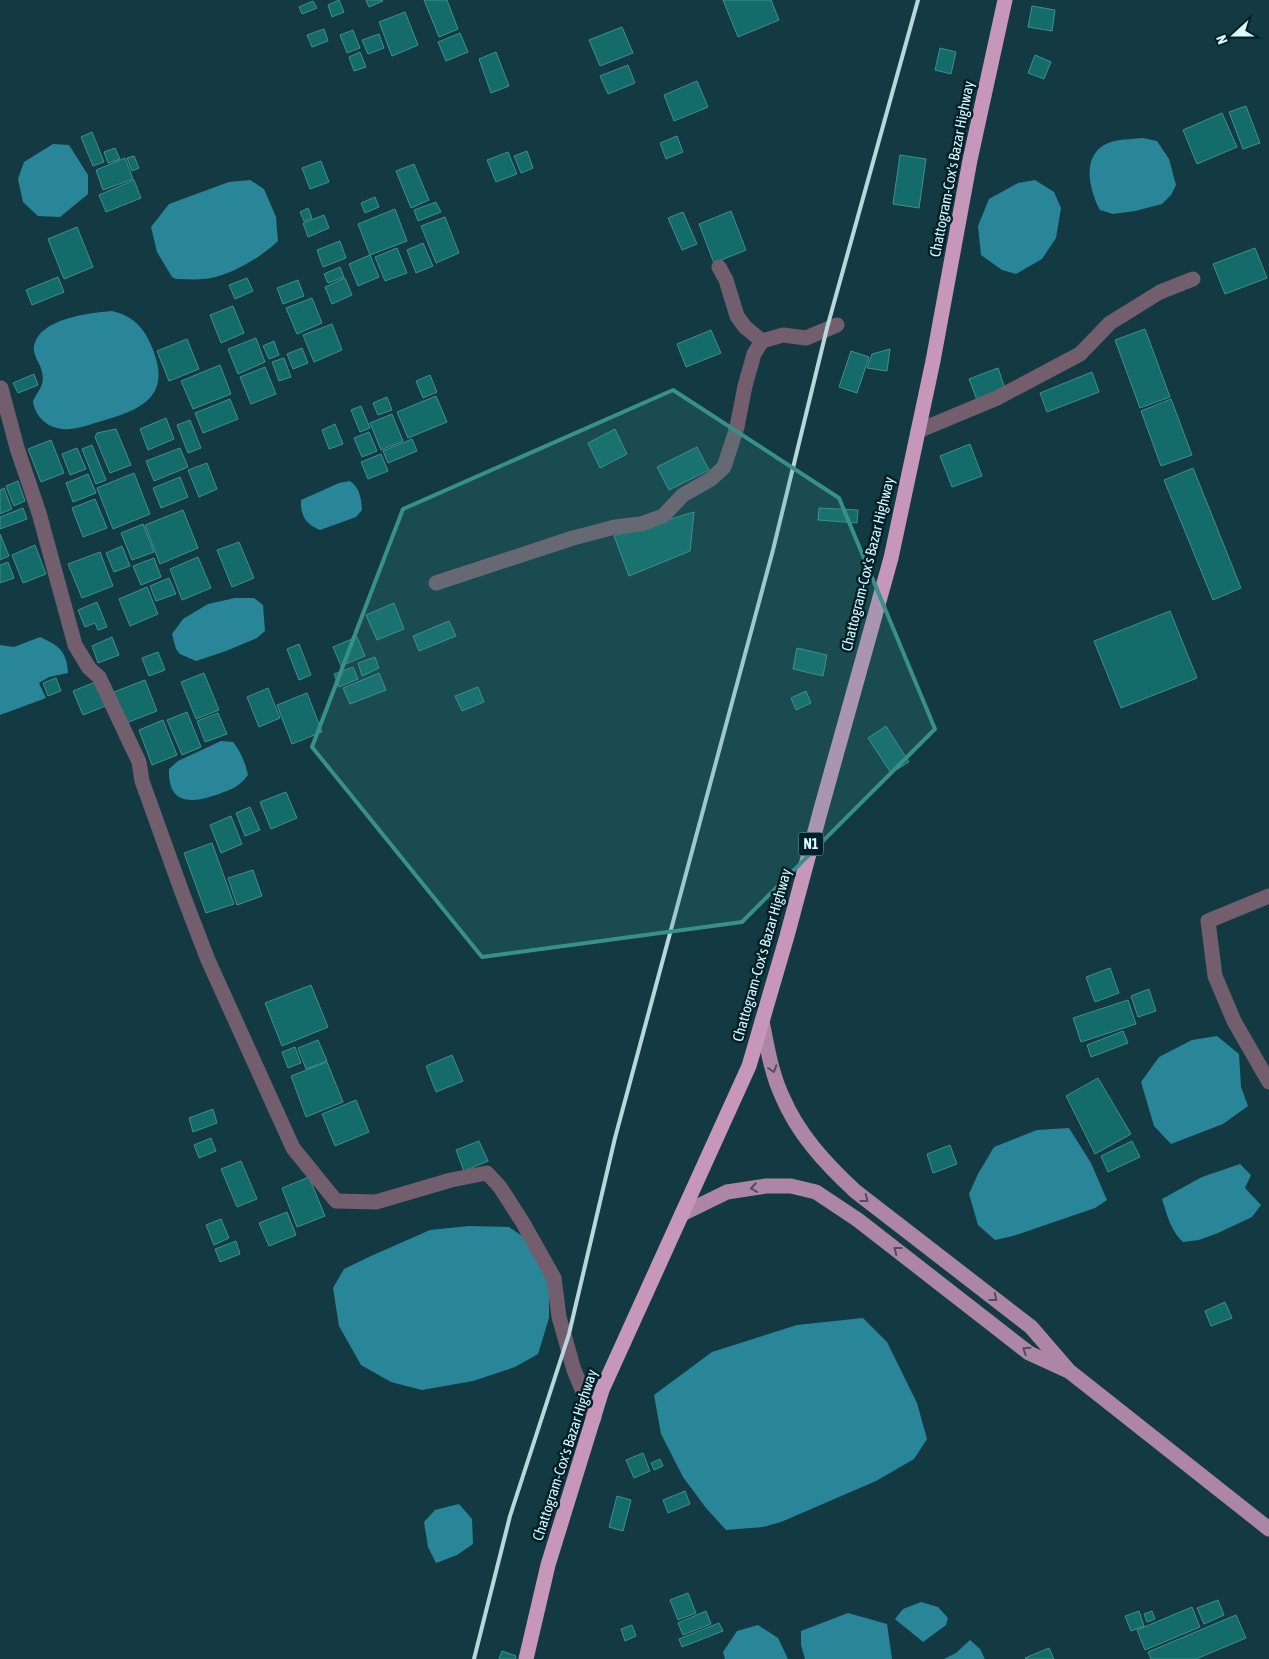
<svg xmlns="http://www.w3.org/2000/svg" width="1269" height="1659" font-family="'Asap Condensed',sans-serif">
<rect width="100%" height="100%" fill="#133a43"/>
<g fill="#298699">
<path d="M1143 138 1157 141 1169 159 1176 185 1171 195 1162 204 1135 211 1113 214 1100 210C1088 187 1080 149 1115 141 1124 139 1134 139 1143 138Z"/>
<polygon points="53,144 69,145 88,175 88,194 60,217 38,216 23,202 18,179 24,162"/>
<path d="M250 180 264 189 276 217 278 241C261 257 228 278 203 279 194 280 185 279 176 279L172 277 157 252 151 227 169 204 229 182Z"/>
<polygon points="1035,180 1054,192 1061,208 1056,238 1042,259 1016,274 1002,270 981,255 978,226 989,199 1018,183"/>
<path d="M112 311C132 316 143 326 151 345 173 395 144 409 102 421 88 425 71 432 57 428 44 425 34 413 33 401 40 387 47 384 40 366 38 361 35 357 34 351 33 319 89 313 112 311Z"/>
<path d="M350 481C360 488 361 498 362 510L356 517 320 530C306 525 300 515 301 500L339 483Z"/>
<polygon points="235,598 254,598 263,605 265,631 257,638 226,651 196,661 180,654 176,649 172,634 183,619 208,604"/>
<path d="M40 637C58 645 67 651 68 673L49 677 39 683 46 698 0 715V645L14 647Z"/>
<path d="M221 741 233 742C241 752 245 762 248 775 238 788 232 789 216 795 189 804 168 804 169 769L178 761Z"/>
<polygon points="1217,1036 1239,1054 1241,1087 1248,1106 1223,1124 1171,1144 1154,1126 1141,1082 1159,1057 1192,1040"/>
<polygon points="1069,1128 1091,1163 1107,1200 1095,1208 1013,1236 995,1240 978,1225 969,1194 978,1174 994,1147 1037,1130"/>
<path d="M1240 1164 1251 1175 1245 1188 1261 1205 1252 1217 1218 1233 1199 1240 1183 1242C1171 1231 1167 1215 1162 1199L1202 1177Z"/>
<polygon points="469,1226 509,1227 531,1242 549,1274 549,1318 538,1354 515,1367 473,1381 422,1390 391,1382 361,1365 339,1326 333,1288 344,1269 371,1256 430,1230"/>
<polygon points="863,1318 887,1342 917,1403 927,1439 914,1459 876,1481 781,1522 763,1527 726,1530 706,1508 683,1477 661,1434 654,1395 712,1352 797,1325"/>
<polygon points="459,1504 472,1519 473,1544 457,1555 436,1563 428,1547 424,1522 435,1510"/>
<polygon points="921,1602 938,1607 948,1618 946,1625 923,1642 895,1619 903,1609"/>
<polygon points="848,1613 887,1624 892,1659 805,1659 801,1645 801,1631"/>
<polygon points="758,1625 778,1638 788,1659 725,1659 723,1652 737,1631"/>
<polygon points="970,1640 980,1649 985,1659 944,1659 956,1653"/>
</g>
<g fill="#136b6a" stroke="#408f8e">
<polygon points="339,0 344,12 332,17 328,5"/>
<polygon points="366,0 382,0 383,1 369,7"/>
<polygon points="424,0 447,0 458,29 439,37"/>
<polygon points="723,0 771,0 779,20 738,37"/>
<polygon points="313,1 317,8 302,14 299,7"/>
<polygon points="1032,6 1055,10 1052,31 1028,27"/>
<polygon points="405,12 418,45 392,56 379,22"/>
<polygon points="622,27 633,53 600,66 589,40"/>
<polygon points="324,29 328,41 312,47 307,35"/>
<polygon points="353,30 360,48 347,53 340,35"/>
<polygon points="460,33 468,52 446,61 438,42"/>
<polygon points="379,34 384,48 368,54 362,40"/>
<polygon points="940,48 956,52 951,74 935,70"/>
<polygon points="360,52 366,67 354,71 349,57"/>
<polygon points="496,52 509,86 491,93 479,59"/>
<polygon points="1035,55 1051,62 1044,79 1028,73"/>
<polygon points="628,65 635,83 608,94 600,76"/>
<polygon points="697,81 708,107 674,121 664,95"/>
<polygon points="1246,106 1260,143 1243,149 1229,112"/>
<polygon points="1222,113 1237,147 1197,164 1183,130"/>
<polygon points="92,132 104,162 93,166 81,137"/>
<polygon points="677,136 683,152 666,159 660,143"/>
<polygon points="115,148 120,159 108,163 104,152"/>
<polygon points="527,151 533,168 521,173 514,156"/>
<polygon points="508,152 517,174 496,182 487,160"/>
<polygon points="900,155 926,159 919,208 893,204"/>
<polygon points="134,156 139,168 132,171 127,158"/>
<polygon points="125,158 133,179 103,190 96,170"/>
<polygon points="321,161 329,182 310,189 302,168"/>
<polygon points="414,164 429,200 411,208 396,171"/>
<polygon points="134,180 141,198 106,212 99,195"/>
<polygon points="375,197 379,207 365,213 361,203"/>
<polygon points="436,202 441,212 418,221 414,210"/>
<polygon points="308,208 312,218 304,221 300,212"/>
<polygon points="395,209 407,241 370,255 358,224"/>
<polygon points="731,211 746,250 714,263 699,224"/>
<polygon points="683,212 697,244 682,250 668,218"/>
<polygon points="324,215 329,228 308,237 303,223"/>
<polygon points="445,217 459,253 436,263 421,226"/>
<polygon points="77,227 93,267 64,279 48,239"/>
<polygon points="340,241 346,258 323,267 317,250"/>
<polygon points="423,243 433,266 416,273 407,250"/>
<polygon points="397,248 407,273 385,281 375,257"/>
<polygon points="1255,248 1267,278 1225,294 1213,264"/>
<polygon points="370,255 379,277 358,286 349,264"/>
<polygon points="340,267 344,277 328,283 324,274"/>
<polygon points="58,277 64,292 32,305 26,290"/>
<polygon points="247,278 253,291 235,299 229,285"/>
<polygon points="345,278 352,295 332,304 325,287"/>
<polygon points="298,280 304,296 283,304 277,288"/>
<polygon points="312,298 322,323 297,334 286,308"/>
<polygon points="233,306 244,333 221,343 210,315"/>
<polygon points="332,324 342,350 314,362 303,335"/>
<polygon points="1145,329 1170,397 1140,408 1115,340"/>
<polygon points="711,330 721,353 686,367 677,344"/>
<polygon points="256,338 265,362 238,374 228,349"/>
<polygon points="187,339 199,369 169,381 157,351"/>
<polygon points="274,341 279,355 269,359 263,346"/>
<polygon points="302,348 308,363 293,369 287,354"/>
<polygon points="890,349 887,371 867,368 872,354"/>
<polygon points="851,351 869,357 857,393 839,387"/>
<polygon points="284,358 291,377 279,381 272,362"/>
<polygon points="220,365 231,394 193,409 181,381"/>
<polygon points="265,367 276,394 251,404 240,377"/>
<polygon points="998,368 1005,389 977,400 969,379"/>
<polygon points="1092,372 1099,392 1047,412 1040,393"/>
<polygon points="34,374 38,385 18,393 13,383"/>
<polygon points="430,375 437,392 423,398 416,381"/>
<polygon points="436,396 447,422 408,438 397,412"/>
<polygon points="387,397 392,410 378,415 373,403"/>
<polygon points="230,399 238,419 203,433 195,413"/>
<polygon points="1171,399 1192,455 1161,466 1141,411"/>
<polygon points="361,406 370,428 360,432 351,410"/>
<polygon points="392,414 403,441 381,450 370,423"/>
<polygon points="166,418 174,439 148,450 140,429"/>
<polygon points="190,420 201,448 188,453 177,425"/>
<polygon points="335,424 343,444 329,449 322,430"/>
<polygon points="116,429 131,465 110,473 95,437 97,433"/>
<polygon points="615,429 627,454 600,468 588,443"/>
<polygon points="369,432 377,451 362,457 354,438"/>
<polygon points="412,439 417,451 388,463 383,451"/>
<polygon points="51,440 64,473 41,482 28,449"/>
<polygon points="970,444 982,476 952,487 940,456"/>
<polygon points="92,445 106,480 96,484 82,449"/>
<polygon points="697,447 709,470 669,490 657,467"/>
<polygon points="77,448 86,469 70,475 62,454"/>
<polygon points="180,448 188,467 154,481 146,461"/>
<polygon points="381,454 388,471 368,479 361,462"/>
<polygon points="207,463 217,489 199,497 188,470"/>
<polygon points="1193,468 1241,588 1213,600 1164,480"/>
<polygon points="134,473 150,514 113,529 97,488"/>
<polygon points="88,474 96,493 73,502 66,483"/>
<polygon points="180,477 188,497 161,508 153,488"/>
<polygon points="18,481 25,501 14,506 6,486"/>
<polygon points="4,488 12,509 0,514 0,490"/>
<polygon points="95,499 107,528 83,537 72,508"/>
<polygon points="23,508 27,519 0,529 0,517"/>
<polygon points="819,508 858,510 857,523 818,520"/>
<polygon points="183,510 198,548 160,564 145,525"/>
<polygon points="694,512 690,551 629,576 614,536"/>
<polygon points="143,524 154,552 132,560 121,533"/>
<polygon points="0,534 9,556 0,560"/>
<polygon points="239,542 254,578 232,587 217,550"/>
<polygon points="35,545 46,574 23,583 12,555"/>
<polygon points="122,546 130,566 114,572 106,553"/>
<polygon points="100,552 113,586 82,598 68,564"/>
<polygon points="198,557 211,588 182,600 170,569"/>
<polygon points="154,558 161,577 141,585 133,566"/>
<polygon points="8,562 14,578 0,583 0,565"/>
<polygon points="169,578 176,594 156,601 150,586"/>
<polygon points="147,587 158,614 130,626 119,599"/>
<polygon points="97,602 107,627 98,630 95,623 85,627 78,610"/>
<polygon points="394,603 404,629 377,640 366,615"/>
<polygon points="1170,611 1197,678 1121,708 1094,641"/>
<polygon points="449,621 456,636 419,651 413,636"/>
<polygon points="112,637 119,655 98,663 92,646"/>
<polygon points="357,637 365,656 341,666 333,647"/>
<polygon points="299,644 311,675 299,680 287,649"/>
<polygon points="797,648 827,655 823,676 793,669"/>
<polygon points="158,652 165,670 149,676 142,658"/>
<polygon points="375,657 379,668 362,676 358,663"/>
<polygon points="353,667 358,679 339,687 334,674"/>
<polygon points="204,673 219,710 196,719 181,682"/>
<polygon points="379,673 386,690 350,704 343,688"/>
<polygon points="56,678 61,691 48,696 43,683"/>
<polygon points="145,680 157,711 126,723 114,692"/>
<polygon points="98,681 108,705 83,715 73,691"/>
<polygon points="478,687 484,702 462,711 455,696"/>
<polygon points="268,688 280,718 259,727 247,697"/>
<polygon points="806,691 811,703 796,710 791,698"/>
<polygon points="307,693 322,732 292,744 277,705"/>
<polygon points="187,712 201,747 182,755 167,720"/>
<polygon points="218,713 227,734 205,742 197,721"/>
<polygon points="163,720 177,755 152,765 139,730"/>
<polygon points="886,726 909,762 891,773 868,738"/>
<polygon points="286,792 297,818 271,829 260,802"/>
<polygon points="250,807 260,830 245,836 236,813"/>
<polygon points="231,816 242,844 221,853 210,825"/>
<polygon points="212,843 234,904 206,913 184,853"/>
<polygon points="253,870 262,896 237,905 228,878"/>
<polygon points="1110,968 1119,993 1095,1002 1086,977"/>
<polygon points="311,985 328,1027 282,1046 265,1003"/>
<polygon points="1149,989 1156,1011 1138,1017 1131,996"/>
<polygon points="1128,1000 1136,1024 1081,1042 1073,1018"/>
<polygon points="1123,1031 1128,1043 1091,1057 1087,1045"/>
<polygon points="318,1040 327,1061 306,1069 298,1048"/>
<polygon points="295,1047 301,1063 288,1068 282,1052"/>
<polygon points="452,1055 463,1081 436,1092 426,1066"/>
<polygon points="327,1062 343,1102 306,1117 291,1076"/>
<polygon points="1098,1078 1131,1134 1095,1154 1066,1096"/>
<polygon points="356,1100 369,1132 335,1146 322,1114"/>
<polygon points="213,1109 217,1123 193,1132 189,1118"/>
<polygon points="211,1138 216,1151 199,1158 194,1145"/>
<polygon points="479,1141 488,1161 464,1171 456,1150"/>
<polygon points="1132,1141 1140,1157 1108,1172 1101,1156"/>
<polygon points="950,1145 957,1164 933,1173 927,1154"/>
<polygon points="241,1161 257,1199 237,1207 221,1169"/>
<polygon points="309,1177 325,1216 297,1227 282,1188"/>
<polygon points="287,1212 296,1235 269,1246 259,1223"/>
<polygon points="221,1219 229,1238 214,1245 206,1225"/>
<polygon points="236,1241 240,1254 220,1262 215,1249"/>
<polygon points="1225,1302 1232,1318 1211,1326 1205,1311"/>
<polygon points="643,1453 650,1471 634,1478 626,1460"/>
<polygon points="660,1459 663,1466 654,1470 651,1463"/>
<polygon points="685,1491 690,1504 668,1513 663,1500"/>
<polygon points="617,1496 631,1500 623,1531 609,1527"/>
<polygon points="688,1593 696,1613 678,1620 670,1600"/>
<polygon points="1218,1600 1224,1615 1204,1624 1197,1608"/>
<polygon points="1192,1607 1200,1627 1145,1650 1137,1630"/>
<polygon points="706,1611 711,1624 683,1635 678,1623"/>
<polygon points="1139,1611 1144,1626 1131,1631 1125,1616"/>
<polygon points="1152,1611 1155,1619 1147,1622 1144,1614"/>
<polygon points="1236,1615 1246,1638 1196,1659 1151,1659 1148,1652"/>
<polygon points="719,1623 723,1631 682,1647 679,1639"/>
<polygon points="632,1625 636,1636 625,1641 621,1629"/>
<polygon points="1049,1648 1054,1659 1026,1659 1025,1658"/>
<polygon points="502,1651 516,1656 515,1659 499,1659"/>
</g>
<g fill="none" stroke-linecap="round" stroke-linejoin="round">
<g stroke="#725e6d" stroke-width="15">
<polyline points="719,267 726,280 737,316 745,327 762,341"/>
<polyline points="1,388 17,448 39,513 75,645 89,668 99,677 139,762 142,781 183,895 208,960 293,1148 336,1201 376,1202 451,1180 487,1173 500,1187 523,1223 554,1278 559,1317 574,1370 594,1418"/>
<polyline points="918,431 997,398 1080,354 1110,323 1160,292 1193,279"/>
<polyline points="436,583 573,538 615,527 641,524 663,516 683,495 711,479 724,467 737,427 745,386 754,354 762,341 783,335 806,338 837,325"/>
<polyline points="1269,896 1208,921 1215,976 1234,1021 1269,1082"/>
</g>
<g stroke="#ae86a5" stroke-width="15">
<path d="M762 1021C767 1046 771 1072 782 1096 798 1134 825 1163 855 1191L1031 1327 1069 1371 1269 1529"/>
<polyline points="682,1214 727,1192 766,1186 791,1186 816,1192 858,1220 1029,1353 1066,1370"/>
</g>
<polyline stroke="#c696bb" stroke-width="15" points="526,1659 548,1565 602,1390 749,1066 787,936 821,809 891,558 933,361 970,160 1005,0"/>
<polyline stroke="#b8d6de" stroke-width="4" points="474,1659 510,1516 569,1334 615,1138 773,550 827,328 918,0"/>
</g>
<defs><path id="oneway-chevron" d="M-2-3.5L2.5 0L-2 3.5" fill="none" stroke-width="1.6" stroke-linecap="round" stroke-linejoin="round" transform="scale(1.25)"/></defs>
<g stroke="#4f4e60">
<use href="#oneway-chevron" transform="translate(773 1069) rotate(72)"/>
<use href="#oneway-chevron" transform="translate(754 1188) rotate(172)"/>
<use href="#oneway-chevron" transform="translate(865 1199) rotate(38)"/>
<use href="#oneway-chevron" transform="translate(897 1250) rotate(-142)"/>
<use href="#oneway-chevron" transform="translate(994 1298) rotate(38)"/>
<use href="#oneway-chevron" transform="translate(1026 1350) rotate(-145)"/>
</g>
<path fill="#38908b" fill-opacity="0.2" stroke="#38908b" stroke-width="4" stroke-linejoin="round" d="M673 390 839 498 935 729 742 922 482 957 312 747 403 509Z"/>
<g text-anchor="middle" stroke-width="5" stroke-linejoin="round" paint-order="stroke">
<rect fill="#012027" stroke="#9ab6be" stroke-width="1" x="798.5" y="832.5" width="25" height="23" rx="4"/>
<g font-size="14" font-weight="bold" fill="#dbf7fe">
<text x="811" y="849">N1</text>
</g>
<g font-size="15" fill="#dbf7fe" stroke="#012027">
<text transform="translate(952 169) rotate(-79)" y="5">Chattogram-Cox's Bazar Highway</text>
<text transform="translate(868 564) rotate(-76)" y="5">Chattogram-Cox's Bazar Highway</text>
<text transform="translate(762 955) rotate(-74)" y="5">Chattogram-Cox's Bazar Highway</text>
<text transform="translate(565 1455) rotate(-72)" y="5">Chattogram-Cox's Bazar Highway</text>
</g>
</g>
<g transform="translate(1234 35) rotate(249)" stroke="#012027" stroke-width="4" paint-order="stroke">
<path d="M0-4L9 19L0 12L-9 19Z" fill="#dbf7fe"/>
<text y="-8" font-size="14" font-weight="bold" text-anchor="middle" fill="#dbf7fe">N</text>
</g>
</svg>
